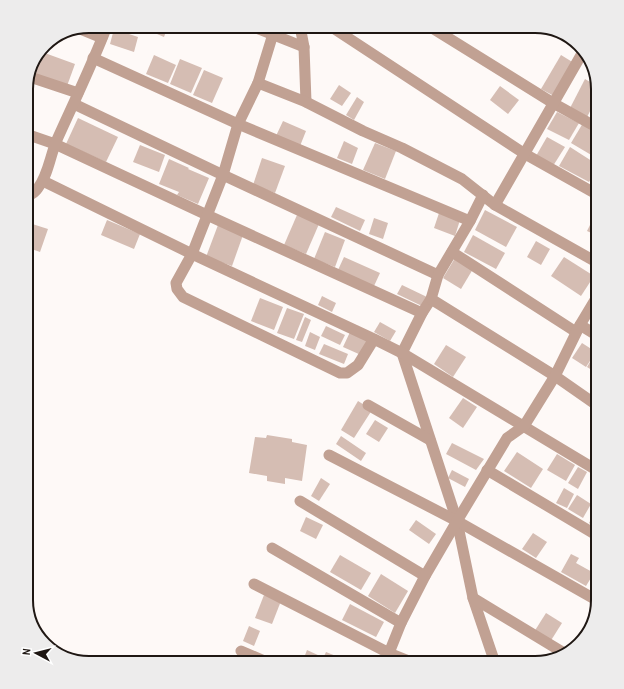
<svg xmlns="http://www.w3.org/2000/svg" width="624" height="689" font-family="'Archivo Narrow',sans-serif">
<rect width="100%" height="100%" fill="#fef9f7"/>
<g fill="#d5bdb3">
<polygon points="143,26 168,26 164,37 143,28"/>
<polygon points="114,29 138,37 134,52 110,44"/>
<polygon points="42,52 75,64 67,86 33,73"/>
<polygon points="154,55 176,65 168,83 146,74"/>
<polygon points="561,55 574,63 554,96 541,89"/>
<polygon points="180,59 202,68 191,93 170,84"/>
<polygon points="204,70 223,78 212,103 193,95"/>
<polygon points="585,79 597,86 598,89 598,96 586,119 569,110"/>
<polygon points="339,85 351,93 342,106 330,99"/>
<polygon points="500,86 519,100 508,114 490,100"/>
<polygon points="357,97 364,102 354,120 346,115"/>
<polygon points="557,112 579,123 569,140 547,129"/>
<polygon points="78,118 118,137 106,162 66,144"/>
<polygon points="283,121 306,131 300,146 276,136"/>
<polygon points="583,123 598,132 598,159 571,143"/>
<polygon points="547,137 565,147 553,166 536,156"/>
<polygon points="344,141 358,148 352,164 337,158"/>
<polygon points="375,143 396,151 385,179 363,170"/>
<polygon points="140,145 165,155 159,172 133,162"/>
<polygon points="570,147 598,165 598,167 589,182 559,166"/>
<polygon points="262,158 285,166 275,193 253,185"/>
<polygon points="169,159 189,168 188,169 209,178 198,204 177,195 179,192 159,184"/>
<polygon points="336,207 365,220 360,231 331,217"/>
<polygon points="485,210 517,227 506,247 475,230"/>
<polygon points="597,211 598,211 598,236 587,231"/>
<polygon points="439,213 460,220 455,236 434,228"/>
<polygon points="297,215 319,224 306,254 284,245"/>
<polygon points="374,218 388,223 383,239 369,234"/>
<polygon points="107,220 140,234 134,249 101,235"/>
<polygon points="26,222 48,229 40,252 26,247"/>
<polygon points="218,225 243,235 232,266 206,257"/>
<polygon points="325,232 345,240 335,267 314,259"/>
<polygon points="473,235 505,253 496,269 464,252"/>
<polygon points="536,241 550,249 541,265 527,257"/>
<polygon points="344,257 380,273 374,286 338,270"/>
<polygon points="564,257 594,276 581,296 551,276"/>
<polygon points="455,258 473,269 461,289 443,278"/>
<polygon points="26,285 33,287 26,310"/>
<polygon points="402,285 427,297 422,306 397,294"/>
<polygon points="322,296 336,303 332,312 318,305"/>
<polygon points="260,298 283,307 274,330 251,321"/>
<polygon points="287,308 304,314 294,339 277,333"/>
<polygon points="305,317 311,320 302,342 296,340"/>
<polygon points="380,322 396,331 390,341 374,332"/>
<polygon points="326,326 345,335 340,345 321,336"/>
<polygon points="310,332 320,337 315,350 305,346"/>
<polygon points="350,332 368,340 361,355 343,347"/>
<polygon points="582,343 596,352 586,367 572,358"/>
<polygon points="324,344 348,354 344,364 319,354"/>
<polygon points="446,345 466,357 453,377 434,364"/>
<polygon points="593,357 598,360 598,374 587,367"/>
<polygon points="463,398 477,407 463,428 449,418"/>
<polygon points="358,401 372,410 354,438 341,430"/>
<polygon points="375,420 388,428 379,442 366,434"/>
<polygon points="267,435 292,439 292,442 307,445 302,481 285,478 285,484 267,481 267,476 249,473 255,437 266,438"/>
<polygon points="341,436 366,453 361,461 336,444"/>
<polygon points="452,443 484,459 476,470 446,454"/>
<polygon points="517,452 543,469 531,488 504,471"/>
<polygon points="557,454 575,465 566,481 547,470"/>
<polygon points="578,467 587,472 578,489 568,483"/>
<polygon points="452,470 469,479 465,487 448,478"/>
<polygon points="321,478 330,484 319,501 311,496"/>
<polygon points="564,488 574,494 567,508 556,503"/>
<polygon points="577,495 591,504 583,518 568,509"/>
<polygon points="598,507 598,529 589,523"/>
<polygon points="306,517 323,525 316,539 300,531"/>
<polygon points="416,520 436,534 429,544 409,530"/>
<polygon points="533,533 547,542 536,558 522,549"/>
<polygon points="571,554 579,558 576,563 594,573 586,586 561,572"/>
<polygon points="340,555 371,573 361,590 330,572"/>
<polygon points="381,574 408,591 395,613 368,596"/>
<polygon points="264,595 281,601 272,624 255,618"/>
<polygon points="350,604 384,622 376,637 342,620"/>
<polygon points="546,613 562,623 550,642 534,632"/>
<polygon points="249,626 260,631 254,646 243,641"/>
<polygon points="307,650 320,656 317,663 302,663"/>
<polygon points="326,652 336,656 333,663 321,663"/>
</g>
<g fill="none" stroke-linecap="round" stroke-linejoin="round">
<g stroke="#c1a193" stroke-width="11">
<polyline points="251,26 304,47"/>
<polyline points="300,26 304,47 306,102"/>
<polyline points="330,26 525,154 598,195"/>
<polyline points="429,26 553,103 598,128"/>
<polyline points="80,29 102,38"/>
<polyline points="93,58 238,124 470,221"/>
<polyline points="30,77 78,93"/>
<polyline points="258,83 306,102 363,131 402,148 462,179 495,205 598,263"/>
<polyline points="74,104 223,175 438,275"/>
<polyline points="26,134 55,144 207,215 422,313"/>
<polyline points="43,181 192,254 223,175 238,124 258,83 273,34"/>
<polyline points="483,195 470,221 438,275 431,299 422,313 402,353 457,521 473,598 495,663"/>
<path d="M26 197C31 195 35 193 38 188 48 175 50 157 56 142 73 104 92 65 107 26"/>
<polyline points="495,205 584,50"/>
<polyline points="452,252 576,332"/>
<polyline points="431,299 555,376 598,406"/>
<polyline points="580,325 598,336"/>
<polyline points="374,339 358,365 347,373 340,373 183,297 177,289 176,283 192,254 374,339 402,353 598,471"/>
<polyline points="368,405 430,440"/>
<polyline points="329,455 457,521 598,601"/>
<polyline points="487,470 598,536"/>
<polyline points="300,501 425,576"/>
<polyline points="272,548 401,623"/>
<polyline points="254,584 389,653 414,663"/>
<polyline points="473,598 564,653"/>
<polyline points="241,651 269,663"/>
<polyline points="385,663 401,623 425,576 457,521 507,438 524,426 555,376 580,325 598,295"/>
</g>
</g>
<path d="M0 0H624V689H0ZM89 33H535A56 56 0 0 1 591 89V600A56 56 0 0 1 535 656H89A56 56 0 0 1 33 600V89A56 56 0 0 1 89 33Z" fill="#edecec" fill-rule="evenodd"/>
<path fill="none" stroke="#1f1713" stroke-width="2" d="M89 33H535A56 56 0 0 1 591 89V600A56 56 0 0 1 535 656H89A56 56 0 0 1 33 600V89A56 56 0 0 1 89 33Z"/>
<g transform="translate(36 653) rotate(277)" stroke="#ffffff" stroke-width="3" paint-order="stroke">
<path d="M0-3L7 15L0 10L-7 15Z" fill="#1f1713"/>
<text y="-6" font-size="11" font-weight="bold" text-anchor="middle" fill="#1f1713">N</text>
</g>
</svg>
